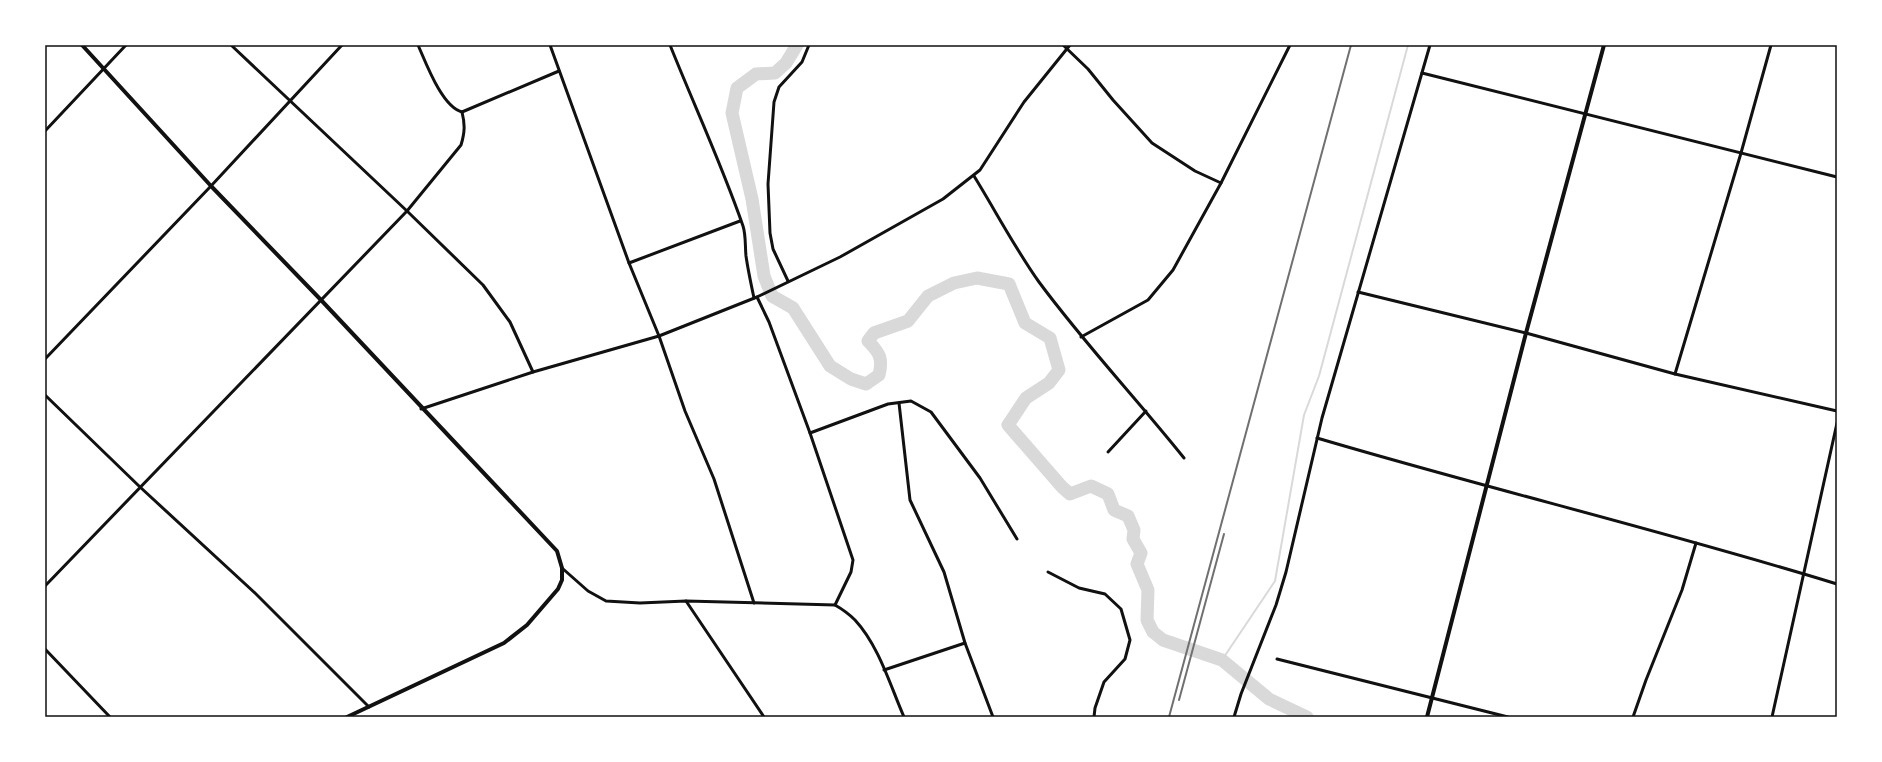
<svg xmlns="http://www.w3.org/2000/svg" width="1882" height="762" font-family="Ubuntu,sans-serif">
<rect width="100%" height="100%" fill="#fff"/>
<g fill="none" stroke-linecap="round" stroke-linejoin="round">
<polyline stroke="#d9d9d9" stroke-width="2" points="1222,660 1275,581 1304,415 1319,376 1408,45"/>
<path stroke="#d9d9d9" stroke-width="13" d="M797 45 786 63 775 73 756 74 737 88 732 113 752 199 764 276 772 296 793 308 830 366 851 379 866 384 879 375C883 359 880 353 868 341L874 333 908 321 928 296 954 283 977 278 1009 284 1025 323 1050 338 1059 370 1049 383 1026 398 1008 425 1062 487 1070 494 1091 486 1108 494 1114 510 1128 516 1134 530 1133 539 1141 553 1137 564 1148 590 1147 620 1153 632 1163 640 1222 660 1269 699 1307 717"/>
<g stroke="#111" stroke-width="3">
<polyline points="231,45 407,211 483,285 510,322 533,372"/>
<path d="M418 45C426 63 442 107 462 112L559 71"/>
<polyline points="550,45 629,263 659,336 685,411 714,479 754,603"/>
<path d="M670 45C694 105 722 165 743 226 746 235 745 247 746 256 748 270 751 284 754 298"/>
<polyline points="1063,45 1088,69 1113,100 1152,143 1195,171 1221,183"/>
<polyline points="1422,73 1837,177"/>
<polyline points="45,131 126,45"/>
<path d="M974 176C995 210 1016 250 1039 282 1084 343 1136 398 1184 458"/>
<polyline points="629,263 740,221"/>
<polyline points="788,281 773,249 770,233 768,184 774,102 779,87 802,62 809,45"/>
<polyline points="1358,292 1526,333 1675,374 1837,411"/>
<polyline points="757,297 769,322 810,433 853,560 851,572 835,605"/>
<polyline points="1081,337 1148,300 1173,270 1221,183 1290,45"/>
<polyline points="45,359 211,186 342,45"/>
<polyline points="1675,374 1741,153 1771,45"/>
<polyline points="45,395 140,487 256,594 369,707"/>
<polyline points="899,403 910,500 944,572 965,643 993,717"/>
<polyline points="421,409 533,372 659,336 757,297 840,257 943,199 980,170 1024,102 1070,45"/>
<polyline points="810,433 888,404 911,401 931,412 980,478 1017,539"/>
<path d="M1317 438C1489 489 1665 531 1837 584"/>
<polyline points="1108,452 1146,411"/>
<path d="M562 568 588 591 606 601 640 603 686 601 835 605C842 609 849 614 855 620 879 646 890 685 904 717"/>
<polyline points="1048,572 1079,588 1105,594 1121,609 1130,640 1125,659 1104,682 1095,708 1094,717"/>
<path d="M45 586 407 211 461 145C465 132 465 124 462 112"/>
<polyline points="686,601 764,717"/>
<polyline points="45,649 110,717"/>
<polyline points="1277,659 1508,717"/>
<polyline points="884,670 965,643"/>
<polyline points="1234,717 1241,694 1276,605 1286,572 1322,418 1430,45"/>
<polyline points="1633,717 1646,680 1682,590 1696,543"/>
<polyline points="1772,717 1837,423"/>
</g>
<g stroke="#111" stroke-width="4">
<polyline points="82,45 211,186 321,300 557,551 562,568 562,580 558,589 527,625 504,643 347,717"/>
<polyline points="1427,717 1526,333 1604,45"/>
</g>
<g stroke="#707070" stroke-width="2">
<polyline points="1179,700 1224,534"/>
<polyline points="1169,717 1351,45"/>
</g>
</g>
<rect width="1882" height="762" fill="none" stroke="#ffffff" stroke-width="92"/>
<rect x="46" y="46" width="1790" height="670" fill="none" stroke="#111" stroke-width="1.5"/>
</svg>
